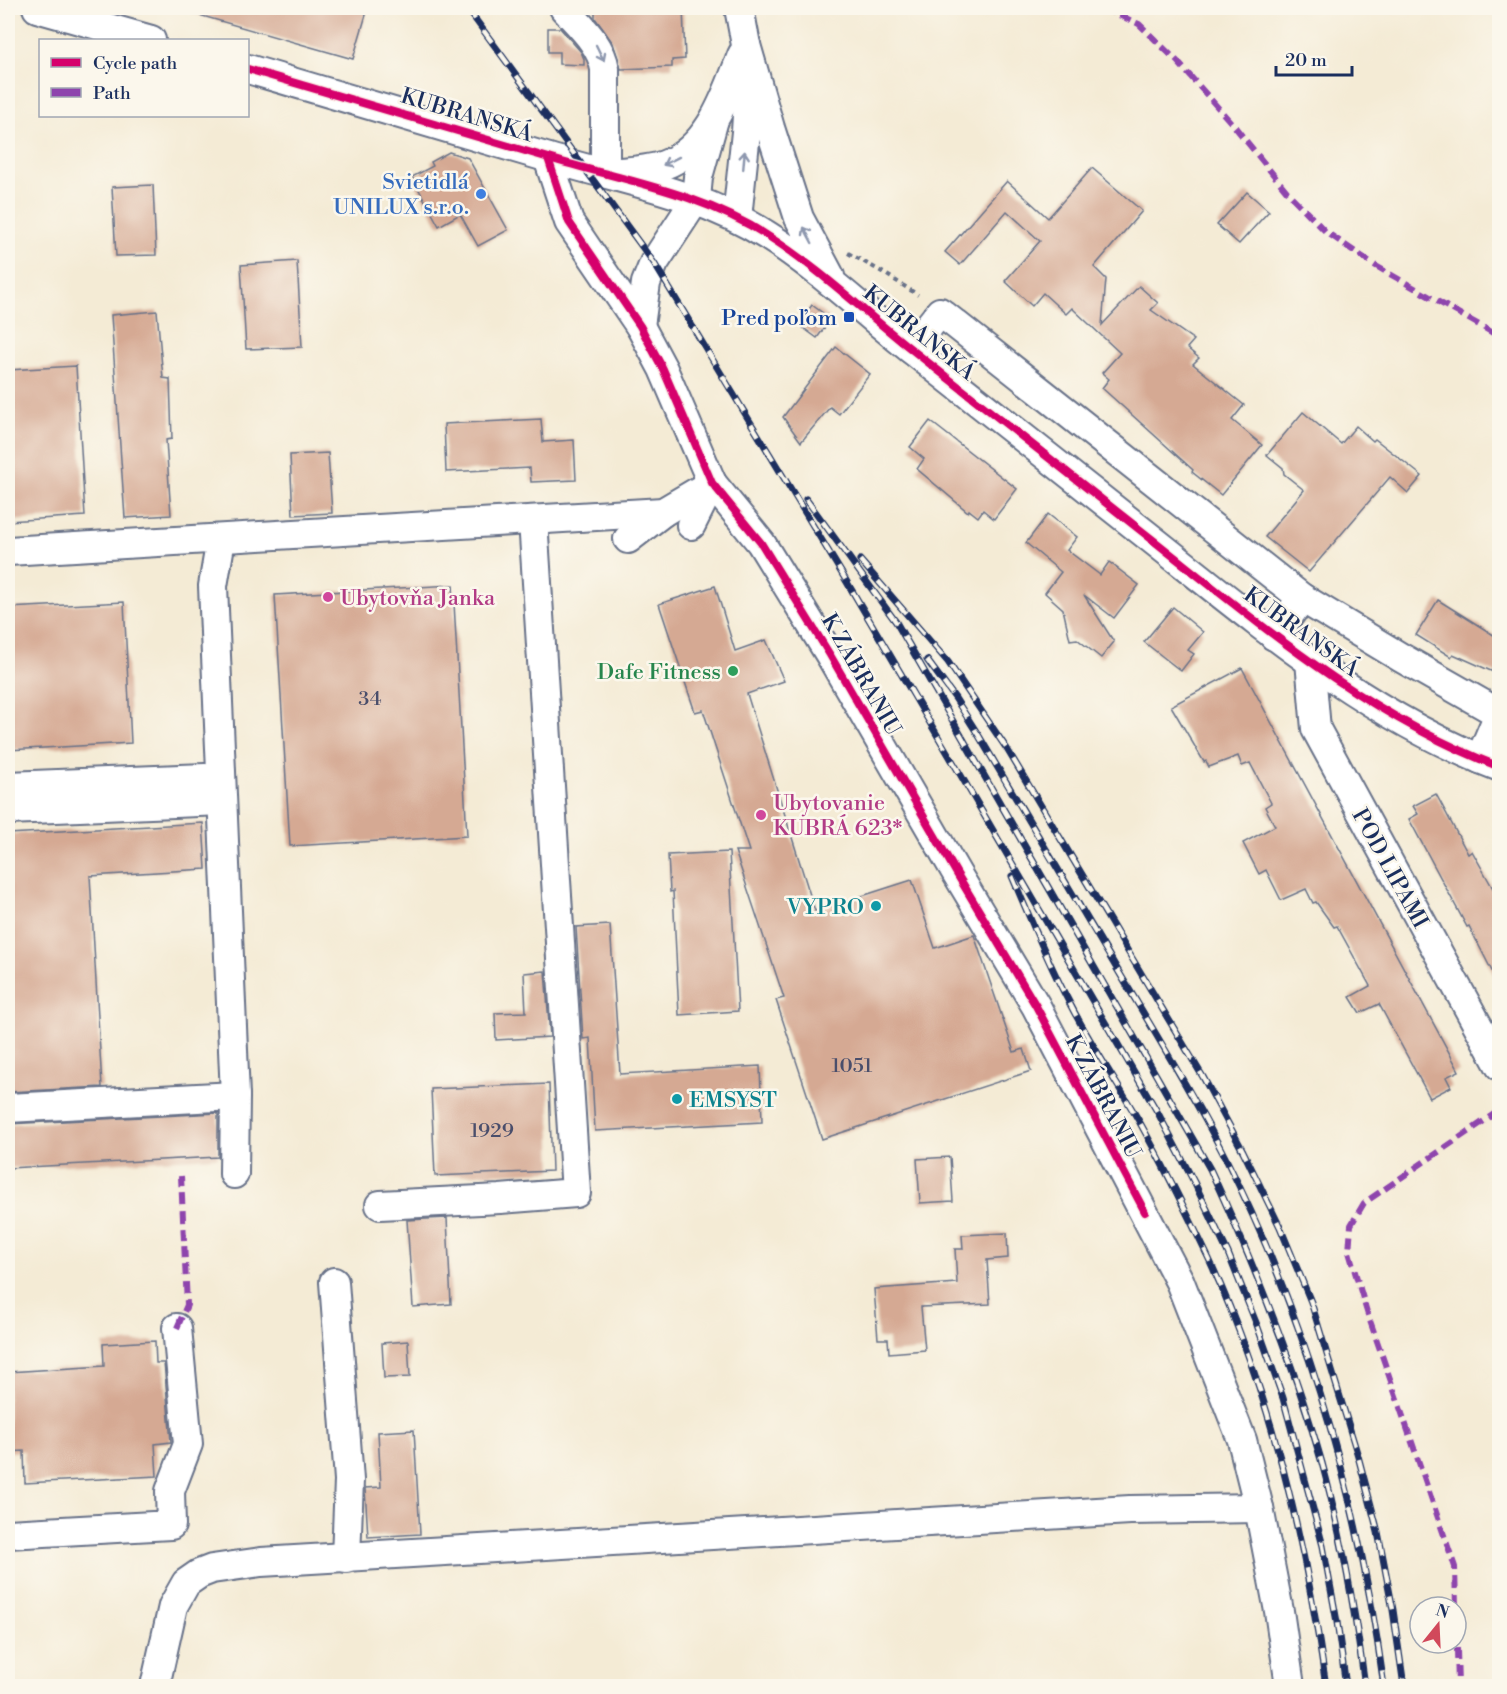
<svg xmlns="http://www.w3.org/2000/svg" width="1507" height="1694" font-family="'Libre Bodoni',serif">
<rect width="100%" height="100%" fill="#fbf7ec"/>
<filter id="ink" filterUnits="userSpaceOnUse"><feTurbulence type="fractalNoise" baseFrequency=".0167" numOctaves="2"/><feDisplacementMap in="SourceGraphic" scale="12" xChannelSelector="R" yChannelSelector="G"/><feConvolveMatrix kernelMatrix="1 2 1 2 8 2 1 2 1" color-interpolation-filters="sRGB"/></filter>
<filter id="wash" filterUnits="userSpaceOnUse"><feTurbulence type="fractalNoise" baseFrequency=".008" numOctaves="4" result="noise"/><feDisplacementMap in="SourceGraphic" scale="24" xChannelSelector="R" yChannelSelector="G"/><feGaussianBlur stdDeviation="1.35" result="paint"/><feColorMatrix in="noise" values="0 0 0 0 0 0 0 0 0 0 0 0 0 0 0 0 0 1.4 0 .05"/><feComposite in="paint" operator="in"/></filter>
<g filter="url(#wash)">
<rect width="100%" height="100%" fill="#f4ebd5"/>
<g id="blocks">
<g fill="#d5a993">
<polygon points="193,8 368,8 353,59 192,13"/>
<polygon points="595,8 683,8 685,59 672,60 672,67 621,69 613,43 595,18"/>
<polygon points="548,28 560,28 581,52 584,59 584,65 559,64 559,52 548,52"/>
<polygon points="449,152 468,158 508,230 478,246 460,214 439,226 412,177 433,166 431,162"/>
<polygon points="1092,168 1142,211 1094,267 1106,279 1102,325 1139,286 1158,303 1151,310 1194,340 1187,348 1199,358 1193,364 1244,405 1232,420 1262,445 1221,495 1192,472 1193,470 1102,388 1109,379 1102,373 1120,353 1072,308 1066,314 1043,293 1032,306 1005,281 1040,241 1007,211 960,265 945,252 1007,181 1048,218"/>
<polygon points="153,185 156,255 116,256 112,187"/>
<polygon points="1247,192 1269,211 1239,244 1217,225"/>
<polygon points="297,261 302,347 246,349 241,265"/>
<polygon points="812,305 831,319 817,338 798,324"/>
<polygon points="157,311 163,378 170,379 172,439 166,440 171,515 125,518 111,315"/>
<polygon points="836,347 870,374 839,414 830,407 801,442 783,417"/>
<polygon points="76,366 85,516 8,521 8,370"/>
<polygon points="1303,412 1341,444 1356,426 1373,441 1375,439 1422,476 1408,493 1390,477 1309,572 1265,537 1304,490 1284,474 1283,468 1267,455"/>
<polygon points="541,419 543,442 574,440 576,480 531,482 530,468 446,472 444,424"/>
<polygon points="930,421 1017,489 994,519 983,510 978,517 969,510 968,512 917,469 924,459 910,447"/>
<polygon points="328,453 332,513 293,515 290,455"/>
<polygon points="1048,514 1077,537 1067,550 1100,575 1109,562 1139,585 1114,618 1084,595 1114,642 1101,658 1077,639 1070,640 1063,609 1045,593 1061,572 1026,543"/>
<polygon points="453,585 467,836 290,846 275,595"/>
<polygon points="715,586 735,651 766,640 784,681 747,694 815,911 912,880 935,948 974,935 1014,1052 1024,1049 1031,1071 822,1139 776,1000 784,998 735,851 749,851 703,710 695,712 659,604"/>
<polygon points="1438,600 1500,639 1500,675 1453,654 1451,657 1416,635"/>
<polygon points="124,602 131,743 8,750 8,608"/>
<polygon points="1173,607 1203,632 1188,650 1194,654 1181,671 1144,642"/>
<polygon points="1242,668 1459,1071 1446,1077 1451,1087 1430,1098 1379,1004 1360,1013 1350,997 1370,986 1337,926 1334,927 1316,902 1313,903 1306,889 1281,900 1266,870 1259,874 1243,843 1275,826 1265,807 1271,803 1250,763 1242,766 1238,756 1209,767 1206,761 1204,762 1171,706"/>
<polygon points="1436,794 1468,854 1472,851 1500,901 1500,987 1469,926 1467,927 1409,819 1418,814 1413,806"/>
<polygon points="203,823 206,869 90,876 102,1087 8,1092 8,834"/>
<polygon points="729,852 738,1011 679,1015 673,891 670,892 668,855"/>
<polygon points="610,925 620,1074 760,1066 762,1122 595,1131 590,1038 583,1039 576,927"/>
<polygon points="545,971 550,1037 496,1040 495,1013 526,1012 524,973"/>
<polygon points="549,1084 552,1171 435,1176 431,1089"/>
<polygon points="218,1113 218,1157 8,1168 8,1124"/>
<polygon points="950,1157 953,1201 920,1203 917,1159"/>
<polygon points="447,1218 451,1304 413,1307 407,1220"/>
<polygon points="1007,1233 1008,1258 987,1260 990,1304 921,1307 925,1350 889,1353 888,1339 878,1339 874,1289 957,1283 955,1249 963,1249 962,1235"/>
<polygon points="155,1341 156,1363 164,1363 171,1442 155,1444 157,1476 25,1483 24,1451 8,1452 8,1372 104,1366 103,1344"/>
<polygon points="408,1341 410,1377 384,1378 382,1343"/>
<polygon points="414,1430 420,1534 368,1537 365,1488 381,1487 378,1432"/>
</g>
</g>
</g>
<g filter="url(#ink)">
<use href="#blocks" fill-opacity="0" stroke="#677188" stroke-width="1.5"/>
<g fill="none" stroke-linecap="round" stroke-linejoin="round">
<g stroke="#677188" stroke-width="32">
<g id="minor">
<polyline points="37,8 151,40"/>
<path d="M564 8C580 26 601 44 605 69V173"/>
<polyline points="746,45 770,128 799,218 830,276"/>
<path d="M248 69C348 98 448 128 549 158 625 181 699 192 768 236 817 267 860 308 906 345 990 412 1074 477 1158 544 1264 628 1371 718 1500 767"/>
<polyline points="548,158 569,222 640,326 663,369 712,483 761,543 830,655 957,874 1036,1006 1180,1282 1242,1440 1259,1508 1279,1611 1290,1686"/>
<path d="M619 172C634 171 650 170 664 165 710 148 726 96 742 55"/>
<polyline points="737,218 746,132 748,99 746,45 739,8"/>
<polyline points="640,326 646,283 654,263 696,199 698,177 713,123"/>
<polyline points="911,349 940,312 1302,598 1400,657 1500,714"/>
<polyline points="691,525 712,483"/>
<polyline points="221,539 213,586 235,1096 234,1174"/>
<polyline points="628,539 663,512"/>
<polyline points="8,551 663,512 712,483"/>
<polyline points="1274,636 1302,598"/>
<polyline points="1310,661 1316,729 1500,1066"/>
<polyline points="1480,759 1499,714"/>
<polyline points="8,786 205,778"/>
<polyline points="8,810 222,801"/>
<polyline points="8,1108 235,1096"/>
<polyline points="380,1205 500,1199 576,1193 533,520"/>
<polyline points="334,1282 349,1480 346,1558"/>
<polyline points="8,1534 171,1525 170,1491 188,1444 177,1328"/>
<polyline points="155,1686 173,1606 186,1583 199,1574 212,1569 261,1562 1130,1510 1259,1508"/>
</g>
</g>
<polyline stroke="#677188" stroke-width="4" stroke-dasharray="4.5 4.5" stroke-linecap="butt" points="848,253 884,273 918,295"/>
<use href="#minor" stroke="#fff" stroke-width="28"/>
<g stroke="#1b2f5e" stroke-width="7">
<g id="rail">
<polyline points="467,8 654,263 841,572 956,767 1158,1113 1194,1182 1228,1253 1257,1325 1283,1398 1323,1546 1337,1622 1346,1686"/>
<path d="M806 499 896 622 1210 1169C1254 1264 1293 1361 1322 1463 1342 1536 1355 1611 1365 1686"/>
<polyline points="860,560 948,662 1007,749 1203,1077 1243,1151 1280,1227 1311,1302 1358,1456 1378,1532 1393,1610 1404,1686"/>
<path d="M927 660 955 698 979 736C1028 819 1077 902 1126 984 1160 1041 1195 1098 1225 1157 1309 1324 1359 1502 1384 1686"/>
<path d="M1012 876C1030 918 1047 960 1068 1000 1089 1042 1116 1081 1139 1121 1164 1166 1187 1213 1209 1259 1271 1394 1305 1540 1326 1686"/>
</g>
</g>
<use href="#rail" stroke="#fbf7ec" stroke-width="4.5" stroke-dasharray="14" stroke-linecap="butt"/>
<g stroke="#8e44ad" stroke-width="6" stroke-dasharray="12 6" stroke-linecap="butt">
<polyline points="1103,8 1139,24 1177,61 1235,127 1289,194 1326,232 1376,266 1500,337"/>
<polyline points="177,1328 187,1305 181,1176"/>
<polyline points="1456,1607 1455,1567 1367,1312 1349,1252 1351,1225 1364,1203 1500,1110"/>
<polyline points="1456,1612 1458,1686"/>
</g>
<g stroke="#fbf7ec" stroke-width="11">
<g id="cycleway">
<path d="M248 69C348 98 448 128 549 158 625 181 699 192 768 236 817 267 860 308 906 345 990 412 1074 477 1158 544 1264 628 1371 718 1500 767"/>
<polyline points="548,158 569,222 640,326 663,369 712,483 761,543 830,655 957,874 1036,1006 1145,1212"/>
</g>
</g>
<use href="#cycleway" stroke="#d6006c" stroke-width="8"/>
</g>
<defs><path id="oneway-shaft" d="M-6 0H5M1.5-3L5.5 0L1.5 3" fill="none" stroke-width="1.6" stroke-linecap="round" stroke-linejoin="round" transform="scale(1.5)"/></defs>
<g stroke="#8d97ae">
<use href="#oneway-shaft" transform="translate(600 53) rotate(64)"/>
<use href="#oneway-shaft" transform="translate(744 160) rotate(-85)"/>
<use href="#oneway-shaft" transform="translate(671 161) rotate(153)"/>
<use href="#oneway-shaft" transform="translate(808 235) rotate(-118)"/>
</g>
</g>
<circle fill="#3f7fe0" stroke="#fbf7ec" stroke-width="2" cx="481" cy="194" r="6"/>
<rect fill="#1a4fb4" stroke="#fbf7ec" stroke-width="2" x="843" y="311" width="12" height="12" rx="3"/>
<g fill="#d1479c" stroke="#fbf7ec" stroke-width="2">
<circle cx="328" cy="597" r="6"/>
<circle cx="761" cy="815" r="6"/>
</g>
<circle fill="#2e9e5b" stroke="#fbf7ec" stroke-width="2" cx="733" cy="671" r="6"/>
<g fill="#0f9aa8" stroke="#fbf7ec" stroke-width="2">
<circle cx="876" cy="906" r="6"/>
<circle cx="677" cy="1099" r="6"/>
</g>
<g text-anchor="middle" stroke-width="5" stroke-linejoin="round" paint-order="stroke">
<g font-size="20" fill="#4a4e6b">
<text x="370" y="705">34</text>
<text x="852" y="1072">1051</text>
<text x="492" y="1137">1929</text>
</g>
<g font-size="22" fill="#1b2f5e" stroke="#fbf7ec">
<text transform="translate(467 114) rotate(17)" y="8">KUBRANSKÁ</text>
<text transform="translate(920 332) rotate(39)" y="8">KUBRANSKÁ</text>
<text transform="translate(1302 631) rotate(36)" y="8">KUBRANSKÁ</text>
<text transform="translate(862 674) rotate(60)" y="8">K ZÁBRANIU</text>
<text transform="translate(1391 868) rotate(61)" y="8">POD LIPAMI</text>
<text transform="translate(1104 1096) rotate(62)" y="8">K ZÁBRANIU</text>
</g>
<g font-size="22" fill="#366cbe" stroke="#fbf7ec" text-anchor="end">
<text x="469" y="189">Svietidlá<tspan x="469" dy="25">UNILUX s.r.o.</tspan></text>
</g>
<g font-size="22" fill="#164399" stroke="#fbf7ec" text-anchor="end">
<text x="837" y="325">Pred poľom</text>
</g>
<g font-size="22" fill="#b23c85" stroke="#fbf7ec" text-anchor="start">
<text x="340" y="605">Ubytovňa Janka</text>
<text x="773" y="810">Ubytovanie<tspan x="773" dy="25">KUBRÁ 623*</tspan></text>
</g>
<g font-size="22" fill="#27864d" stroke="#fbf7ec" text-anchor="end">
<text x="721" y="679">Dafe Fitness</text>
</g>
<g font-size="22" fill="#0d838f" stroke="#fbf7ec" text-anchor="end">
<text x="864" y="914">VYPRO</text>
<text x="689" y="1107" text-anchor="start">EMSYST</text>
</g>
</g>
<rect width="1507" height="1694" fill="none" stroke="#fbf7ec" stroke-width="30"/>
<rect x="39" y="39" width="210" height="78" fill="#fbf7ec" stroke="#a1a7b3" stroke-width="1.5"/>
<rect x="51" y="58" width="30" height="9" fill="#d6006c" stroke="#a1a7b3" stroke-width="1.5"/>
<text x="93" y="69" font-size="18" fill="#1b2f5e">Cycle path</text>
<rect x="51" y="88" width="30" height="9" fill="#8e44ad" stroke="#a1a7b3" stroke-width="1.5"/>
<text x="93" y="99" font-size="18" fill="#1b2f5e">Path</text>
<g transform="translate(1438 1625) rotate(18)"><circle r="28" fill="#fbf7ec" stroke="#a1a7b3" stroke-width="1.5"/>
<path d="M0-4.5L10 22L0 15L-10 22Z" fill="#d1495b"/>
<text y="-9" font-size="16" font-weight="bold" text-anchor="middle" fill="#1b2f5e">N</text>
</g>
<path d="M1276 66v9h76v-9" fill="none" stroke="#1b2f5e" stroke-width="3"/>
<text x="1285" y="66" font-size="18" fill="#1b2f5e" stroke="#fbf7ec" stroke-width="4.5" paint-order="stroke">20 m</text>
</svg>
